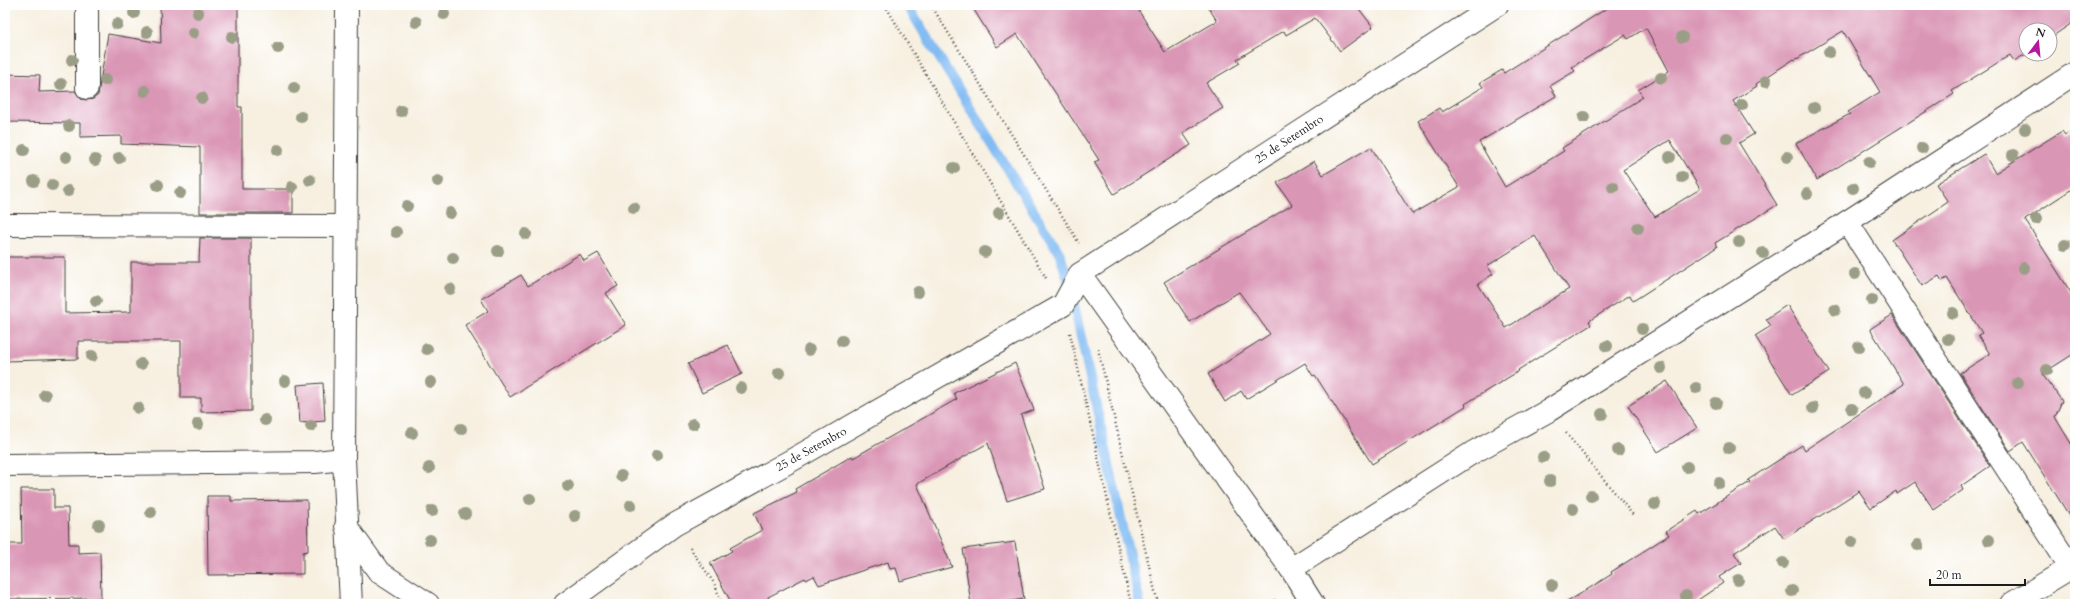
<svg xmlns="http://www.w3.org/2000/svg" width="2080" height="609" font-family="Cardo,serif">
<rect width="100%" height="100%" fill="#fff"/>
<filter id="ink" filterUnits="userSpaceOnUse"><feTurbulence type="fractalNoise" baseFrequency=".025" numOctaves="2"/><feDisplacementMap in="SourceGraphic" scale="8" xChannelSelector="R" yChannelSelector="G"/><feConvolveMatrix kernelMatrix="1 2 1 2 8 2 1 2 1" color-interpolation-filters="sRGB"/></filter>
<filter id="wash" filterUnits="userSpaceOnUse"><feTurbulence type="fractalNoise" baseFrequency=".012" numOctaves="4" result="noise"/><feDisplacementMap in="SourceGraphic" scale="16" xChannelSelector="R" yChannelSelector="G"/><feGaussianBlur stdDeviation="0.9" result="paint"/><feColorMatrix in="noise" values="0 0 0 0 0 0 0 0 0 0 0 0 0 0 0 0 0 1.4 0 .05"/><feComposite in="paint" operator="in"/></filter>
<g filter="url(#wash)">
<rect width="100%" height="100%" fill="#f7f0e1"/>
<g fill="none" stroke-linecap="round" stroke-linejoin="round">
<polyline stroke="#82bcf3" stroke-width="10" points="907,5 1060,254 1070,287 1140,604"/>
</g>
<g id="blocks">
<g fill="#da96b5" fill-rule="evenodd">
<polygon points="160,5 238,5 238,107 242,107 242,189 293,189 293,213 200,213 200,147 121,144 121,136 80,137 80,123 5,122 5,74 40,75 39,92 75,91 81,99 87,100 93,99 98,95 99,88 108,34 161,43"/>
<polygon points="971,5 1135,5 1165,52 1217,21 1207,5 1356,5 1373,27 1340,51 1315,18 1286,35 1284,31 1237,59 1240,63 1206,83 1223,108 1183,133 1191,145 1114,194 1094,162 1099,160 1017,34 997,47"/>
<path d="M1612 5H2075V21L2050 38V30H2026V54L2014 61 2010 55 1952 91 1954 94 1817 180 1796 143 1850 114 1848 112 1880 92 1843 31 1795 60 1794 59 1756 84 1757 86 1733 101 1754 134 1739 143 1777 205 1715 243 1717 247 1633 301 1630 295 1589 321 1591 325 1518 370 1519 371 1465 404 1466 406 1372 464 1315 375 1313 376 1305 363 1246 399 1241 391 1225 402 1208 374 1270 334 1239 292 1190 322 1164 282 1292 205 1277 183 1314 161 1323 175 1371 147 1412 214 1459 187 1418 121 1439 108 1442 112 1483 87 1480 83 1502 70 1504 73ZM1646 28 1669 71 1638 90 1643 97 1562 148 1564 151 1505 187 1479 142 1556 96 1550 86 1575 71 1572 67 1625 35 1628 39ZM1670 140 1700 189 1655 217 1623 170ZM1535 236 1569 289 1506 328 1478 284 1493 274 1487 266Z"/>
<polygon points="2075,128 2075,187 2025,220 2075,299 2075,353 2042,374 2062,401 2055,417 2075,450 2075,525 2023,442 2010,451 1960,373 1990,354 1978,335 1982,333 1947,278 1942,281 1939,276 1922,286 1892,240 1948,202 1936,184 1984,154 1995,173 2062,131 2065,135"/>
<polygon points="200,238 251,238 251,411 201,412 201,398 181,398 181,341 78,341 78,359 5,361 5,257 65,257 65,313 131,312 131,262 199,262"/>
<polygon points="598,253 618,286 606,293 626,325 510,397 465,325 488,311 481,299 521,275 528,286 580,254 584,261"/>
<polygon points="1787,305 1829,372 1792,395 1755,336 1771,326 1766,319"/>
<polygon points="1892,315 1990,466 1961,486 1963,490 1934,510 1915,482 1897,494 1896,491 1871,508 1859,491 1784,539 1775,526 1734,553 1741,563 1719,577 1723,583 1692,604 1564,604 1612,574 1611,572 1669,535 1666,531 1697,511 1699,514 1750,482 1748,480 1802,445 1805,450 1904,384 1870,329"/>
<polygon points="728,345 742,374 702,393 688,364"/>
<polygon points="1015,363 1034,410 1021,415 1045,489 1007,501 988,443 917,484 952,567 900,581 896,568 890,569 888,562 819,585 814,576 806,580 805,578 768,597 769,604 732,604 710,563 732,551 730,548 762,530 754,513 797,492 795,489 852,456 853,458 957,399 954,393"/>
<polygon points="1667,381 1697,428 1658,452 1628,406"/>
<polygon points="323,383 325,421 300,423 297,385"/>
<polygon points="21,489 54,489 54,508 68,508 69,544 78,544 78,553 100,552 101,598 5,599 5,544 22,544"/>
<polygon points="207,496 231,496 231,501 307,500 308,551 303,552 303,574 208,575"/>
<polygon points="1015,542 1024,599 993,604 971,604 963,549"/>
</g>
</g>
</g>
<g filter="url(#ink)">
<use href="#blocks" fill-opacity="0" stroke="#3d3c3a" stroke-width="1"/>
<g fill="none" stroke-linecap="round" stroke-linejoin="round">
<g stroke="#3d3c3a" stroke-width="24">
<g id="minor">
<polyline points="87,5 87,88"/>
<polyline points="1847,222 2071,568"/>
<polyline points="5,225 345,226"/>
<polyline points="1080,274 1291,569 1313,604"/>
<polyline points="344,459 347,5"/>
<polyline points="1291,569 1472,453 1548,411 1847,222 2075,73"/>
<polyline points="2011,604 2075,565"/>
</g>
</g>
<g stroke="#3d3c3a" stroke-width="24">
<g id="tertiary">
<polyline points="5,465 315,462 344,459 351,604"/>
<polyline points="346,526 379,572 428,604"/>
<polyline points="565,604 674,525 794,459 1063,305 1080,274 1497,5"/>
</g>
</g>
<g stroke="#3d3c3a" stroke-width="2.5" stroke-dasharray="1 3" stroke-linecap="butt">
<polyline points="885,5 1046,278"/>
<polyline points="931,5 1079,243"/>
<polyline points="1070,333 1131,604"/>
<polyline points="1098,349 1158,604"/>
<polyline points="1566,433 1633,515"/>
<polyline points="690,548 714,583 722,604"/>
<polyline points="1273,604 1276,598"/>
</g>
<use href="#minor" stroke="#fff" stroke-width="22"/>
<use href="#tertiary" stroke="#fff" stroke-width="22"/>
</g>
<g fill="#9b9e86">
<circle cx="134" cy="13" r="6"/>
<circle cx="198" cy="13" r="6"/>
<circle cx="444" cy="14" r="6"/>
<circle cx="416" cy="22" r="6"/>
<circle cx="117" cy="24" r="6"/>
<circle cx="147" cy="32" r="6"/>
<circle cx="193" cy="33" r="6"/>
<circle cx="232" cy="37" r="6"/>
<circle cx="1682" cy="37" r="6"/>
<circle cx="278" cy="48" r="6"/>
<circle cx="1829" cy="52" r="6"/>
<circle cx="72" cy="60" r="6"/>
<circle cx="1661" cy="78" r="6"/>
<circle cx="105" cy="80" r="6"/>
<circle cx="1766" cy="81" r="6"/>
<circle cx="61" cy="84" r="6"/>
<circle cx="294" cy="88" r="6"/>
<circle cx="145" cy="91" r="6"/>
<circle cx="202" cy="98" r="6"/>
<circle cx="1742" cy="105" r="6"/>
<circle cx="1814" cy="108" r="6"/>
<circle cx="401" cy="111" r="6"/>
<circle cx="301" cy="117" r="6"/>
<circle cx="1584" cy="117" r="6"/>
<circle cx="69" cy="126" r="6"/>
<circle cx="2025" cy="129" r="6"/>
<circle cx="1727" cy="138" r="6"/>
<circle cx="1922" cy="148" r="6"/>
<circle cx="24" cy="150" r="6"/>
<circle cx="278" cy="150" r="6"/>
<circle cx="2013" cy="155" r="6"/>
<circle cx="66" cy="157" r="6"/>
<circle cx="1670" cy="157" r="6"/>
<circle cx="1787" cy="157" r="6"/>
<circle cx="119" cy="158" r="6"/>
<circle cx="95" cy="160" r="6"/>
<circle cx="1869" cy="162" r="6"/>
<circle cx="954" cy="168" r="6"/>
<circle cx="1682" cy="177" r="6"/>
<circle cx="310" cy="180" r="6"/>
<circle cx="34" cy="181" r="6"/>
<circle cx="438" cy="181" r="6"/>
<circle cx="52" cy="185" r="6"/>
<circle cx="158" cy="185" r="6"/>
<circle cx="292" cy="187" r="6"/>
<circle cx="1613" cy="187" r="6"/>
<circle cx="1853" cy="188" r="6"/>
<circle cx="68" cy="191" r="6"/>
<circle cx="180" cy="193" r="6"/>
<circle cx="1807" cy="194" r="6"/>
<circle cx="407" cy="206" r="6"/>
<circle cx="634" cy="208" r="6"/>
<circle cx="450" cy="213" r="6"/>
<circle cx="999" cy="213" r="6"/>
<circle cx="2036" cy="219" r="6"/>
<circle cx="1638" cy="228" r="6"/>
<circle cx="396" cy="232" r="6"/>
<circle cx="526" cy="234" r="6"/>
<circle cx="1739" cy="242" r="6"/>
<circle cx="2065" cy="245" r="6"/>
<circle cx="498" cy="251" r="6"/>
<circle cx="985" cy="252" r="6"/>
<circle cx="1763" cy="253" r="6"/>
<circle cx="453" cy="258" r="6"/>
<circle cx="2024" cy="268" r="6"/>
<circle cx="1855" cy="274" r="6"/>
<circle cx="450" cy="289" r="6"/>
<circle cx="918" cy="292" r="6"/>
<circle cx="1872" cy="300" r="6"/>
<circle cx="96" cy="301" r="6"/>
<circle cx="1835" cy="310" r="6"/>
<circle cx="1953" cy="313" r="6"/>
<circle cx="1642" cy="329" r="6"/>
<circle cx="1948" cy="339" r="6"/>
<circle cx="842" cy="341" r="6"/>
<circle cx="1607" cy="346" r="6"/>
<circle cx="1859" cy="347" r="6"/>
<circle cx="427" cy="349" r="6"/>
<circle cx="809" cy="350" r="6"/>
<circle cx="92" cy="356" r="6"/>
<circle cx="141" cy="364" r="6"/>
<circle cx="1661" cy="368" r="6"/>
<circle cx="2047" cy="370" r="6"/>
<circle cx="779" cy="373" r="6"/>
<circle cx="285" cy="381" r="6"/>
<circle cx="431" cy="382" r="6"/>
<circle cx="2018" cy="383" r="6"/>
<circle cx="741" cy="388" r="6"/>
<circle cx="1696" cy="388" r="6"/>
<circle cx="1864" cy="393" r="6"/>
<circle cx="45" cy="395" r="6"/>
<circle cx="1716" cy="403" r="6"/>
<circle cx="138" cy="408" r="6"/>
<circle cx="1813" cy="408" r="6"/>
<circle cx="1852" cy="409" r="6"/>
<circle cx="1602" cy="414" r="6"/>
<circle cx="265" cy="420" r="6"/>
<circle cx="198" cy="424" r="6"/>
<circle cx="693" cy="424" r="6"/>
<circle cx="311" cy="426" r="6"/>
<circle cx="461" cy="429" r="6"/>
<circle cx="412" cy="433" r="6"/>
<circle cx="1729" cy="448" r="6"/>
<circle cx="1618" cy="450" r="6"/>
<circle cx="657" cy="455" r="6"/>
<circle cx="1543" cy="457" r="6"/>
<circle cx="1687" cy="467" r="6"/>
<circle cx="429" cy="468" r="6"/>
<circle cx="621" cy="476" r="6"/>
<circle cx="1550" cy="481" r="6"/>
<circle cx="1719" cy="483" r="6"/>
<circle cx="568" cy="486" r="6"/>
<circle cx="1591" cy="496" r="6"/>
<circle cx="530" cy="499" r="6"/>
<circle cx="1655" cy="504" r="6"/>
<circle cx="631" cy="505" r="6"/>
<circle cx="1573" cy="509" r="6"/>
<circle cx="432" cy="511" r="6"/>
<circle cx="151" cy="512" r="6"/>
<circle cx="465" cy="514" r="6"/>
<circle cx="575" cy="516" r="6"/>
<circle cx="99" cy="525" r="6"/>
<circle cx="430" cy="540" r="6"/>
<circle cx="1989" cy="540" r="6"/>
<circle cx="1852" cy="542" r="6"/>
<circle cx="1918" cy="545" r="6"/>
<circle cx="1783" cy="563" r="6"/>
<circle cx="1738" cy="580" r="6"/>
<circle cx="1552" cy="585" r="6"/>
<circle cx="1792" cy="591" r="6"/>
<circle cx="1686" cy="596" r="6"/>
</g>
</g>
<g text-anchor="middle" stroke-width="3" stroke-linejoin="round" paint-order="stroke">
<g font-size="12" fill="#1c1c1c" stroke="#fff">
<text transform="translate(1289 139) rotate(-33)" y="4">25 de Setembro</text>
<text transform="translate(811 449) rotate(-29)" y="4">25 de Setembro</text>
</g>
</g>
<rect width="2080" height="609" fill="none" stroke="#fff" stroke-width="20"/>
<g transform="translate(2038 42) rotate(16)"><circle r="19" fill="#ffffff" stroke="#a4a4a4"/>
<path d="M0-3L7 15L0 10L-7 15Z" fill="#b5179e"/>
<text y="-6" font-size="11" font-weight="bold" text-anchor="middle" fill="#1c1c1c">N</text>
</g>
<path d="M1930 579v6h95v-6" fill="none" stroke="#1c1c1c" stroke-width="2"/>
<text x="1936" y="579" font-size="12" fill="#1c1c1c" stroke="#ffffff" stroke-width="3" paint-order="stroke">20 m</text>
</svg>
